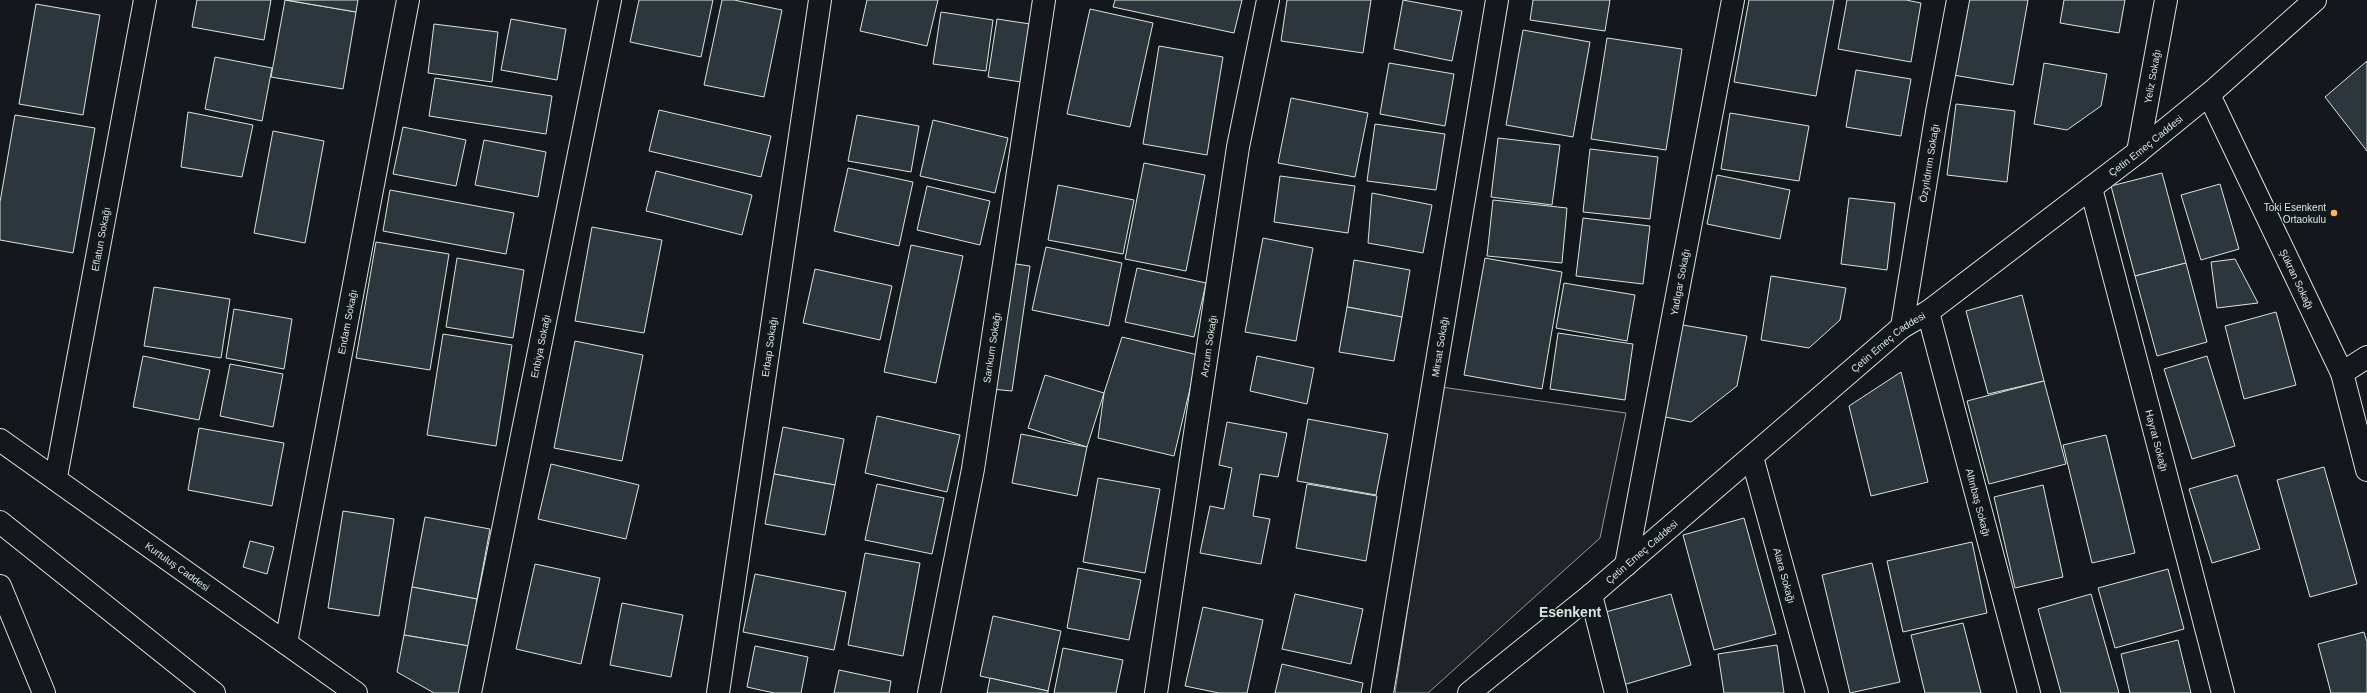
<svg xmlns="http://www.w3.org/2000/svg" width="2367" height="693" font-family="Arial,sans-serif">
<rect width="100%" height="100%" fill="#14181c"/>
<polygon fill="#202428" stroke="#939e99" points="1441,387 1626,413 1600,538 1428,693 1395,693"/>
<g fill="#2c363c" stroke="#d8e6dc">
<polygon points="197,0 271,0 264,40 192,27"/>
<polygon points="285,0 356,12 343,89 271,77"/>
<polygon points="286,0 358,0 356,12"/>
<polygon points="639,0 713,0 701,57 630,42"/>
<polygon points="722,0 734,0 782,10 764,97 704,85"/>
<polygon points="867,0 938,0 927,46 860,31"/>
<polygon points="1115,0 1242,0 1234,33 1113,7"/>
<polygon points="1287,0 1371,0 1363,53 1281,41"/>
<polygon points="1403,0 1462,11 1452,61 1394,49"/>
<polygon points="1533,0 1610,0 1605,31 1530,20"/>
<polygon points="1749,0 1834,0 1816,96 1734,82"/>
<polygon points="1847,0 1906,0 1921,3 1911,62 1838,49"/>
<polygon points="1966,0 2028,0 2013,85 1953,75"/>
<polygon points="2064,0 2125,0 2119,33 2060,23"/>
<polygon points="36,4 100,15 83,115 19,104"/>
<polygon points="1090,9 1153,23 1130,127 1067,114"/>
<polygon points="941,12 993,20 986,71 933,64"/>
<polygon points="511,19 566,29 557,80 501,70"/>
<polygon points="997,19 1030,24 1021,82 988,77"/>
<polygon points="434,24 498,32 492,82 428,73"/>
<polygon points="1523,30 1590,42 1573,137 1506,125"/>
<polygon points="1607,38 1682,49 1666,150 1591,139"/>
<polygon points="1159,46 1223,57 1207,155 1143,144"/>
<polygon points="215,57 272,68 262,121 205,109"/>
<polygon points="2367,61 2367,151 2325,97"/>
<polygon points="1389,63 1454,74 1445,126 1380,114"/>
<polygon points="2044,63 2107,74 2101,106 2067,130 2034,124"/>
<polygon points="1856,70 1911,79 1901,136 1846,127"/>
<polygon points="435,78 552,96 546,134 429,116"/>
<polygon points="1291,98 1368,113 1355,177 1278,163"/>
<polygon points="1956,104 2015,111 2007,182 1947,175"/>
<polygon points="659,110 771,136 761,177 649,151"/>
<polygon points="188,112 253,125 242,177 181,167"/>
<polygon points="1730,113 1809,126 1799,181 1721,169"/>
<polygon points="15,115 95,128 73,253 0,240 0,202"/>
<polygon points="857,115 919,126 911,172 848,161"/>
<polygon points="933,120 1008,138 995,193 920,176"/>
<polygon points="1375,124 1445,134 1436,190 1367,181"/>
<polygon points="403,127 466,140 456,186 393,174"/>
<polygon points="273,131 324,141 305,243 254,233"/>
<polygon points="1498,138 1560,145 1552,205 1491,197"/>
<polygon points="484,140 546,152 538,197 475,185"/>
<polygon points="1590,149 1658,157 1650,219 1583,212"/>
<polygon points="1144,163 1205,175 1186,271 1125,259"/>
<polygon points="848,168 913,182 899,246 834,231"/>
<polygon points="656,171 752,195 742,235 646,211"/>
<polygon points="2162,173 2186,263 2135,276 2111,186"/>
<polygon points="1717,175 1790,190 1780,239 1707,224"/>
<polygon points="1280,176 1355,186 1348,233 1274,222"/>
<polygon points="2220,184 2239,249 2201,260 2181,195"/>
<polygon points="1058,185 1134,200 1123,254 1048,240"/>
<polygon points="927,186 990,201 980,245 917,230"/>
<polygon points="390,190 514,213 506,254 383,231"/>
<polygon points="1372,193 1432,205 1423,253 1368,243"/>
<polygon points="1849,198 1895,203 1887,270 1841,264"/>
<polygon points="1493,200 1567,208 1562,263 1487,256"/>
<polygon points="1583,218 1650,226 1643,284 1576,276"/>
<polygon points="592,227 662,240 644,333 575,321"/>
<polygon points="1263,238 1313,248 1296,341 1245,332"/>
<polygon points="376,242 449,254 430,370 356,358"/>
<polygon points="911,245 963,256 936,383 884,372"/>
<polygon points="1046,247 1122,263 1109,326 1032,310"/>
<polygon points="457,258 524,270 513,338 446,327"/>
<polygon points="1485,258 1562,272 1542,389 1464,375"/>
<polygon points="2235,259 2258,303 2217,308 2211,262"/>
<polygon points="1354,260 1410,270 1402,317 1347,307"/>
<polygon points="1009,263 1030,266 1012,391 991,389"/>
<polygon points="2186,263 2207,342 2157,356 2135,276"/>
<polygon points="1137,268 1206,283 1194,337 1125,322"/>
<polygon points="815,269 892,286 880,340 803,323"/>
<polygon points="1771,276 1846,288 1840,320 1809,348 1761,340"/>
<polygon points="1564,283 1635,295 1627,341 1556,328"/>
<polygon points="154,287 230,299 221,358 144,346"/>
<polygon points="2022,295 2044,381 1988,394 1966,311"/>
<polygon points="1347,307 1402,317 1394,361 1339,352"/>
<polygon points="234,309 292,319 284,369 226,358"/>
<polygon points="2276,312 2296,385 2244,399 2225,326"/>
<polygon points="1677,324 1747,336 1737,386 1691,422 1660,416"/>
<polygon points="1558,333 1633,344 1625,400 1550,389"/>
<polygon points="443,334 512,345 496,446 427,435"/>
<polygon points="1122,337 1198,355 1174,456 1098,438 1104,393"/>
<polygon points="575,341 643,355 622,461 554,448"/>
<polygon points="143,356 210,370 199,420 133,407"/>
<polygon points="1257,356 1314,368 1307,404 1250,391"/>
<polygon points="2207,356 2235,446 2192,459 2164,369"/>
<polygon points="230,364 283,374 273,427 220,416"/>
<polygon points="1901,372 1928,482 1871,496 1849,406"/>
<polygon points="1045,375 1104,393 1087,447 1028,428"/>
<polygon points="2044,381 2066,464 1989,484 1967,401"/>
<polygon points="877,416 960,435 947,492 865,473"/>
<polygon points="1308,419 1388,434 1376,495 1297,481"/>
<polygon points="1227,422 1287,433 1278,477 1260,474 1253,516 1270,519 1261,564 1200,553 1210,506 1224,509 1232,468 1219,465"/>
<polygon points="783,427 844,439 835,485 774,474"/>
<polygon points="199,428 284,443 272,506 188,490"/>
<polygon points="1021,434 1087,447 1077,496 1012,483"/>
<polygon points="2106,435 2135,553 2092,563 2063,445"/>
<polygon points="551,464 639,485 626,539 538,519"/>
<polygon points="2324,467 2357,584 2310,597 2277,480"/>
<polygon points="774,474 835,485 825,535 765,524"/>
<polygon points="2237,475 2260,549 2212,563 2189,489"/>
<polygon points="1098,478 1160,489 1145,573 1083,562"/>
<polygon points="877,484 944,498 932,554 865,540"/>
<polygon points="1307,484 1377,496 1366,561 1296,548"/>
<polygon points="2043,485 2063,577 2015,588 1994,497"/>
<polygon points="343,511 394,519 379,616 328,608"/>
<polygon points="425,517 490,529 477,599 412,587"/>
<polygon points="1744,518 1776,634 1714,650 1683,535"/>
<polygon points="250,541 274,547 267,574 243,567"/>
<polygon points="1972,542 1987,613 1903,632 1887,561"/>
<polygon points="865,553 920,563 903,656 848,645"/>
<polygon points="1872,563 1900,682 1850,693 1822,575"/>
<polygon points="535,564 600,578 581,664 516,649"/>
<polygon points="1078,568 1141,580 1129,640 1067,628"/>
<polygon points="2168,569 2184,629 2115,648 2098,588"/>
<polygon points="755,574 846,592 834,650 743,632"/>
<polygon points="412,587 477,599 469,646 404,635"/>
<polygon points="1295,594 1363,609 1351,664 1282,649"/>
<polygon points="1671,594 1691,665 1623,685 1602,613"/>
<polygon points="2091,594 2119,693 2061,693 2038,609"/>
<polygon points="622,603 683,615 671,677 610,665"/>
<polygon points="1203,607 1263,620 1247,693 1219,693 1185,686"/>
<polygon points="993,616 1061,631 1048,691 980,676"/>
<polygon points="1963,623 1981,693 1925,693 1911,635"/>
<polygon points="2364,632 2367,642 2367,693 2331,693 2318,644"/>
<polygon points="404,635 469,646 460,693 434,693 397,672"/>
<polygon points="2178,640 2191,693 2130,693 2121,654"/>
<polygon points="1777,645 1784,693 1724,693 1718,654"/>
<polygon points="755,646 808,657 801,693 774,693 747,687"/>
<polygon points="1063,648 1123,660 1116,693 1054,693"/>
<polygon points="1282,664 1363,683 1361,693 1275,693"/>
<polygon points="839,670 891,681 889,693 834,693"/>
<polygon points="990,678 1048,691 1048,693 987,693"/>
</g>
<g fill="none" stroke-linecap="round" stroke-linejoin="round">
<g stroke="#d8e6dc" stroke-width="24">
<g id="minor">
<path id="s1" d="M2209 95 2342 373 2367 470"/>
<path id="s2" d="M2138 152 2166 0"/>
<path id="s3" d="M2091 188 2223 693"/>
<path id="s4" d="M1928 312 2029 693"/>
<path id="s5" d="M1902 327 1937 112 1958 0"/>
<polyline points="2342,373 2367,357"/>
<path id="s6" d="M1752 457 1817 693"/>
<path id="s7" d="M56 477 145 0"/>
<polyline points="0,522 214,693"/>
<path id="s8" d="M1626 565 1733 0"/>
<polyline points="0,586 44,693"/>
<polyline points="1591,595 1616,693"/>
<path id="s9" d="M286 643 408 0"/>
<path id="s10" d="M470 693 610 0"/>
<path id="s11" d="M718 693 820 0"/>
<path id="s12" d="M929 693 973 469 1044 0"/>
<path id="s13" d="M1156 693 1238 147 1268 0"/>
<path id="s14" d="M1382 693 1497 0"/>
<path id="s15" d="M1469 693 1591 595 1902 327 1928 312 2138 152 2214 90 2315 0"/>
</g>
</g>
<g stroke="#d8e6dc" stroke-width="24">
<g id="major">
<path id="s16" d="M0 440 356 693"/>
</g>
</g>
<use href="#minor" stroke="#14181c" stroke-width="22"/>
<use href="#major" stroke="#14181c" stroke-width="22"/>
</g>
<circle fill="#ffb74d" stroke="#14181c" stroke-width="1.5" cx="2334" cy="213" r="4"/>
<g text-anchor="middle" stroke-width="3" stroke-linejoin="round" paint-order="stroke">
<g font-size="10" fill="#d8e6dc" stroke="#14181c">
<text dy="4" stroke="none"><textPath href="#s2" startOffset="77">Yeliz Sokağı</textPath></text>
<text dy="4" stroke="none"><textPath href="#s15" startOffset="871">Çetin Emeç Caddesi</textPath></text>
<text dy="4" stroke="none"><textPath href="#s5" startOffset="166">Özyıldırım Sokağı</textPath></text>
<text dy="4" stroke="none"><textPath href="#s7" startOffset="242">Eflatun Sokağı</textPath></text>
<text dy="4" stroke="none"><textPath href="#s1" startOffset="204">Şükran Sokağı</textPath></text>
<text dy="4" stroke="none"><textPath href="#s8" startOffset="288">Yadigar Sokağı</textPath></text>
<text dy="4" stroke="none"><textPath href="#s9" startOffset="327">Endam Sokağı</textPath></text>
<text dy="4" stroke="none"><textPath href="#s15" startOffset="547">Çetin Emeç Caddesi</textPath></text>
<text dy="4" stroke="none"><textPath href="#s10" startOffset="354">Enbiya Sokağı</textPath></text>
<text dy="4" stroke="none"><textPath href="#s11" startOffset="350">Erbap Sokağı</textPath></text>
<text dy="4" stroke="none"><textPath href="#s13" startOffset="351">Arzum Sokağı</textPath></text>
<text dy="4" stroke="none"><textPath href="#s14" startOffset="351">Mirsat Sokağı</textPath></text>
<text dy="4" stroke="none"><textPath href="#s12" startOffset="351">Sarıkum Sokağı</textPath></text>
<text dy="4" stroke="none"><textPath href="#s3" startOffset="261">Hayrat Sokağı</textPath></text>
<text dy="4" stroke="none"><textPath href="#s4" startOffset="197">Altınbaş Sokağı</textPath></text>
<text dy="4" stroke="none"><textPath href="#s15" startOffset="223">Çetin Emeç Caddesi</textPath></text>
<text dy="4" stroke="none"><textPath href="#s16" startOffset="218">Kurtuluş Caddesi</textPath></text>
<text dy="4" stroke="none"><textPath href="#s6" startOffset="123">Alara Sokağı</textPath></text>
</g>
<g font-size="10" fill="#d8e6dc" stroke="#14181c" text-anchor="end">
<text x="2326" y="211">Toki Esenkent<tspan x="2326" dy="12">Ortaokulu</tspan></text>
</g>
<g font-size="14" font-weight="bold" fill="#d8e6dc" stroke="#14181c">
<text x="1570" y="617">Esenkent</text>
</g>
</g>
</svg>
